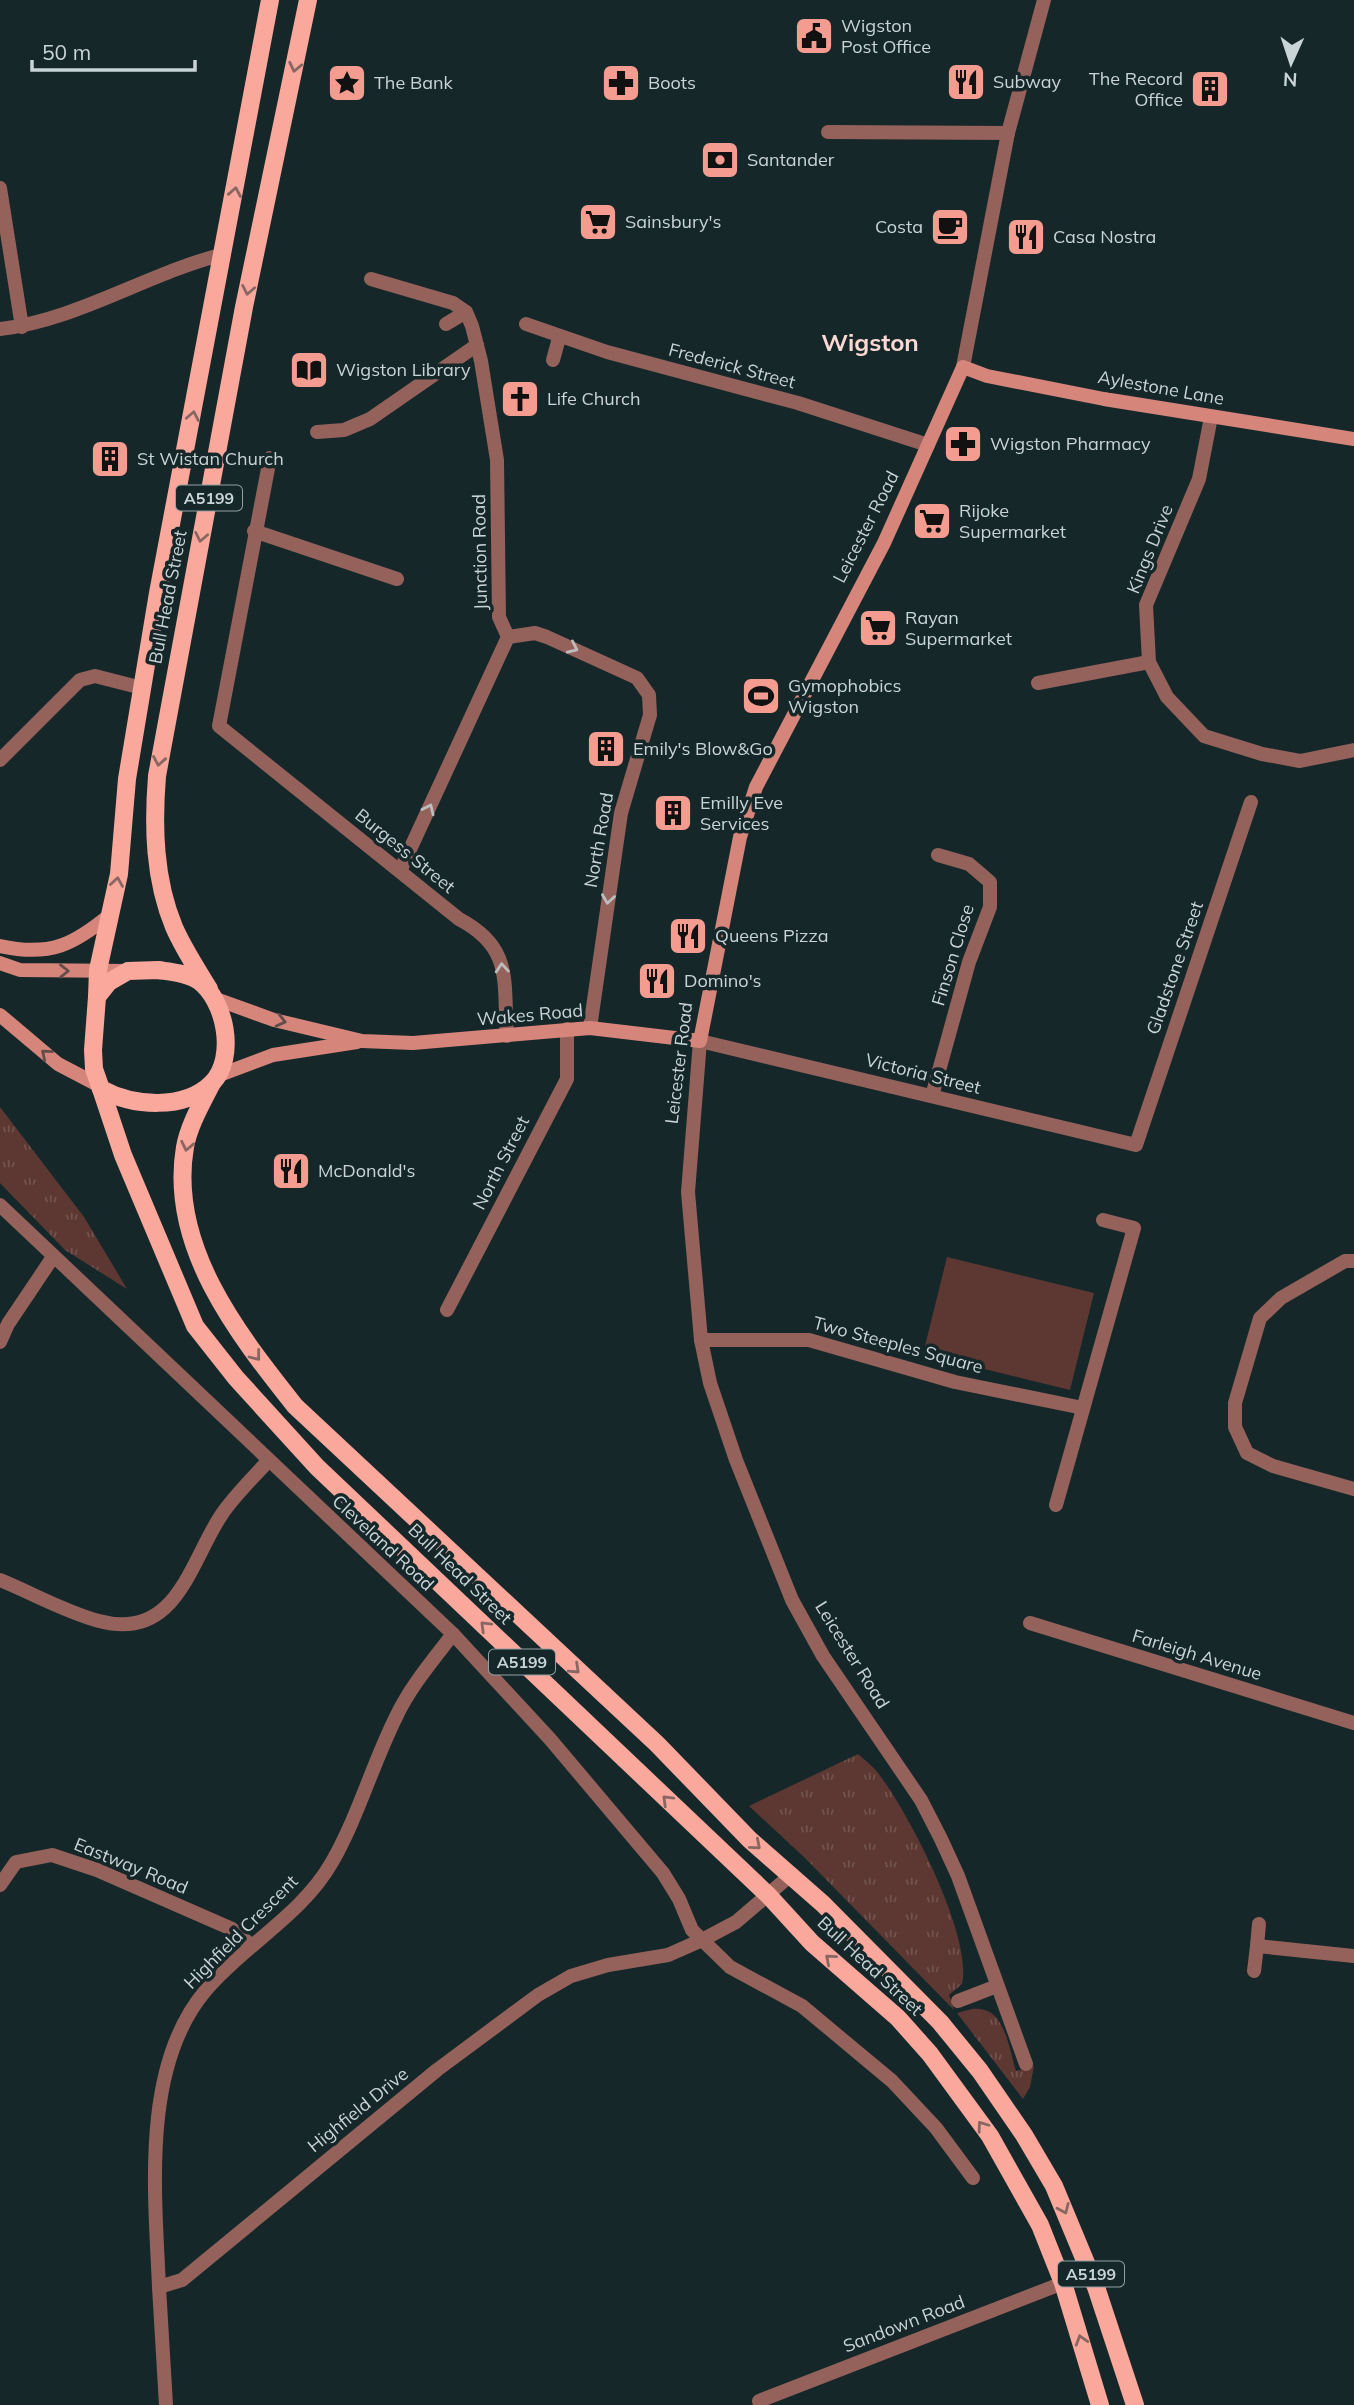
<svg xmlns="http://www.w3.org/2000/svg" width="1354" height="2405" font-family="Mulish,sans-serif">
<defs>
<pattern id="grass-tufts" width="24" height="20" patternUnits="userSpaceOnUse" patternTransform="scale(1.75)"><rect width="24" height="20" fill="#5d3732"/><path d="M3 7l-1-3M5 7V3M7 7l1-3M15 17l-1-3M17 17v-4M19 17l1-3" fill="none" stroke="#73534f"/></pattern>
</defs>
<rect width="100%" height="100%" fill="#16272a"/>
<g fill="url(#grass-tufts)">
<polygon points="0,1107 84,1217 127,1289 65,1250 0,1183"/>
<path d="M858 1754C866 1761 875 1768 881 1777 910 1816 973 1937 962 1984L949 1995 954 2010 805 1858 749 1806Z"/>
<path d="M972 2009C1005 2005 1008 2046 1016 2071L1034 2066 1030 2087 1023 2099 957 2013Z"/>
</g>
<polygon fill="#5d3732" points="947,1257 1094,1293 1070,1390 923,1354"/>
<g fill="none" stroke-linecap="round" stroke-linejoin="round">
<g stroke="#94625b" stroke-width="14">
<polyline points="828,132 1008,133"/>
<polyline points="0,188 22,327"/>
<polyline points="371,279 453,303 466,312 472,326 481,361 497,460 499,617 508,637 400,871"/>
<polyline points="446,324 466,312"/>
<polyline points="526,324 607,352 798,403 928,445"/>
<path d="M0 329C78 320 148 273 224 254"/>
<polyline points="553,360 559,338"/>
<polyline points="1211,417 1199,479 1146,605 1149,662 1167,697 1204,736 1262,754 1300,761 1354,750"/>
<polyline points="317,432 344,430 370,419 477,345"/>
<path d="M270 458 219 726 459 919C514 948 503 982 507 1036"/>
<polyline points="254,531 397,579"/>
<polyline points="508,637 535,633 547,637 637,678 649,695 650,715 621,813 590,1028"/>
<polyline points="1038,683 1149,662"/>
<polyline points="0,760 80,680 95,676 142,688"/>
<polyline points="932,1096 969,962 990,907 990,882 969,864 938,855"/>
<polyline points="0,1205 453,1634 550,1739 663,1873 679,1899 692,1930 730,1967 802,2006 892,2081 936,2128 973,2178"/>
<polyline points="1354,1261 1345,1261 1281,1298 1260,1318 1235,1403 1235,1427 1247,1453 1273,1466 1354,1489"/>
<polyline points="447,1310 567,1079 567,1029"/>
<polyline points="701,1340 809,1340 955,1382 1083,1408"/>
<polyline points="0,1342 8,1324 53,1257"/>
<polyline points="1056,1505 1134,1228 1103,1220"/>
<path d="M0 1580C32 1593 65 1612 99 1621 177 1642 190 1561 222 1514 235 1495 253 1478 268 1461"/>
<polyline points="1030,1623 1354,1723"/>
<polyline points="0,1885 16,1862 52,1855 97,1870 232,1929 252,1946"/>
<polyline points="1257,1946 1259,1924"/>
<polyline points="1254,1971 1257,1946 1354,1956"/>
<polyline points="958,2001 997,1986"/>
<polyline points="1026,2064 958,1876 941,1839 921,1800 823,1656 792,1600 736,1460 710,1383 701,1340 688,1192 700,1041 1136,1145 1251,802"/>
<path d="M159 2287C155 2193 141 2066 206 1990 244 1945 302 1915 332 1862 357 1819 373 1763 396 1717 410 1687 433 1660 453 1634"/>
<polyline points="166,2405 159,2287 182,2280 437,2070 538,1995 571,1976 608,1965 668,1955 702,1940 736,1922 792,1874"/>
<polyline points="761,2405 759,2401 1063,2283"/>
</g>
<polyline stroke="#94625b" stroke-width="14" points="963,367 1008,133 1044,0"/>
<g stroke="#d5857a" stroke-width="14">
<path d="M0 946C50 957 74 945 112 913"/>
<polyline points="0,963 20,970 128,971"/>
<polyline points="216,999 274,1020 362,1041 413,1043 590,1028 700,1041 740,837 756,787 884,543 963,367 987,376 1104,399 1354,439"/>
<polyline points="0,1015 58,1064 98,1085"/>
<polyline points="217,1076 273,1055 357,1042"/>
</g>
<g stroke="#faa79c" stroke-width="18">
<path d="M158 970C171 972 187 973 199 981 225 1000 237 1057 212 1083 184 1111 132 1106 101 1089L94 1069 93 1050 97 997 109 982 128 971Z"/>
<path d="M209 989C197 969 183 948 174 927 154 879 153 826 157 776L244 307 308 0"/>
<polyline points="97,997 98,970 119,874 127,779 158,593 270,0"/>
<path d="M212 1083C202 1103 189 1125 185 1147 168 1246 238 1334 295 1406L657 1744 750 1840 823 1904 940 2022 980 2071 1024 2135 1054 2186 1096 2287 1135 2405"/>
<polyline points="101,1089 123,1155 195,1326 236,1378 317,1467 769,1896 812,1943 898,2018 930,2054 990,2136 1040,2225 1063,2283 1100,2405"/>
</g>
</g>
<defs><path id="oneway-chevron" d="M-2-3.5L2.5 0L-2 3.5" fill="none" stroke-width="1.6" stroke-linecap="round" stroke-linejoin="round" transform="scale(1.75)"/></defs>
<g stroke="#886763">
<use href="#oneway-chevron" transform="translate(295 67) rotate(102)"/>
<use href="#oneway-chevron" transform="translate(235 192) rotate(-80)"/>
<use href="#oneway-chevron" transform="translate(248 290) rotate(101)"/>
<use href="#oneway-chevron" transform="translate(193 416) rotate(-79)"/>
<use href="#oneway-chevron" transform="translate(201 537) rotate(101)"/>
<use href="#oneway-chevron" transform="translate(159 761) rotate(100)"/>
<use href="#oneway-chevron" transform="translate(117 882) rotate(-81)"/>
<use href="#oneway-chevron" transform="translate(187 1146) rotate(102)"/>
<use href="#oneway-chevron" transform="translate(256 1356) rotate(52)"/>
<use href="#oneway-chevron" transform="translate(485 1626) rotate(-136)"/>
<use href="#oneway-chevron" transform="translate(575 1669) rotate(43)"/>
<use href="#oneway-chevron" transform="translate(667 1800) rotate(-136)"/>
<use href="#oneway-chevron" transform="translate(756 1845) rotate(41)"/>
<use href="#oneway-chevron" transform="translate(830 1959) rotate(-139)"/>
<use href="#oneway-chevron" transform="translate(982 2126) rotate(-126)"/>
<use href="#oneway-chevron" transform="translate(1064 2209) rotate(66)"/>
<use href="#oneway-chevron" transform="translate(1081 2340) rotate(-107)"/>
</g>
<g stroke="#bebdbd">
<use href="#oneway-chevron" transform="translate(573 648) rotate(25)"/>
<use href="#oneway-chevron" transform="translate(429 809) rotate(-65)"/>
<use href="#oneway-chevron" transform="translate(608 899) rotate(98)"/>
<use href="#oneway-chevron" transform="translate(502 968) rotate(-94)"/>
</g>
<g stroke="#624d4a">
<use href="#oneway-chevron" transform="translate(64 971)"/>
<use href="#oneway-chevron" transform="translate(281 1021) rotate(14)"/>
<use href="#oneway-chevron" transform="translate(46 1054) rotate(-140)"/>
</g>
<defs>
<g id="civic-square" transform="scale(2.0125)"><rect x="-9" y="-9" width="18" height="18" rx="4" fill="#f59c91" stroke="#16272a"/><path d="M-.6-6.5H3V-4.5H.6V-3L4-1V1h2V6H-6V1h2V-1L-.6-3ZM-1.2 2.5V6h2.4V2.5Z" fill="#111"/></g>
<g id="restaurant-square" transform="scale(2.0125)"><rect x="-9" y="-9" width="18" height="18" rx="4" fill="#f59c91" stroke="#16272a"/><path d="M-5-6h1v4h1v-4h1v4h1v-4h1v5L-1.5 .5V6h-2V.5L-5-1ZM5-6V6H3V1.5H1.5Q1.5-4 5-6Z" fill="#111"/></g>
<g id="sight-square" transform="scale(2.0125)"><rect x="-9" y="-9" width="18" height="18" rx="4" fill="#f59c91" stroke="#16272a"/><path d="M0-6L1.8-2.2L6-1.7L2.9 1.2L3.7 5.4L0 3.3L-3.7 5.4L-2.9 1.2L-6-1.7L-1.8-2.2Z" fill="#111"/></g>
<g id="pharmacy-square" transform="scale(2.0125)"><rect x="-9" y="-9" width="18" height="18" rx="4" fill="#f59c91" stroke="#16272a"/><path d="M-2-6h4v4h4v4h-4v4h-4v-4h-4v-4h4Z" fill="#111"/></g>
<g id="building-square" transform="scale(2.0125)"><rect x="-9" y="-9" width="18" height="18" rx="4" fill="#f59c91" stroke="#16272a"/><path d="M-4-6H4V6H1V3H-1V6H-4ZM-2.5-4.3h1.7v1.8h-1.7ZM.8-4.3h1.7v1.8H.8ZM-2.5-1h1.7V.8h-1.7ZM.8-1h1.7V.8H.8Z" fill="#111"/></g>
<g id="bank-square" transform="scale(2.0125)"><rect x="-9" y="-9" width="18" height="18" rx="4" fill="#f59c91" stroke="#16272a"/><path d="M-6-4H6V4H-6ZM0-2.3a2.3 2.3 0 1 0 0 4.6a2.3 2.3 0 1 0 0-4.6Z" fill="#111"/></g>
<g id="supermarket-square" transform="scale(2.0125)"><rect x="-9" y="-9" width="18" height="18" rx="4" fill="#f59c91" stroke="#16272a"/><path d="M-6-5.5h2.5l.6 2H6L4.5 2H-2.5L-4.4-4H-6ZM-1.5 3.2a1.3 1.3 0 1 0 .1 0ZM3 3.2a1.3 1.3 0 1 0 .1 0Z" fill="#111"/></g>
<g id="cafe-square" transform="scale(2.0125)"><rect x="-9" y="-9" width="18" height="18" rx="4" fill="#f59c91" stroke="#16272a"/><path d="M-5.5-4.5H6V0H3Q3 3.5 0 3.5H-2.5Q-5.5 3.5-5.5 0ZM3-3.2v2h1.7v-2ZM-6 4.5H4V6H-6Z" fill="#111"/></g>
<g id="library-square" transform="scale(2.0125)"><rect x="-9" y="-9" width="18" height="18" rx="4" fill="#f59c91" stroke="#16272a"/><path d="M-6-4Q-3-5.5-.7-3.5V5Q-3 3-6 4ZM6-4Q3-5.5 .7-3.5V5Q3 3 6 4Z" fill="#111"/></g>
<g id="church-square" transform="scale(2.0125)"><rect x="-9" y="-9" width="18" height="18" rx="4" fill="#f59c91" stroke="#16272a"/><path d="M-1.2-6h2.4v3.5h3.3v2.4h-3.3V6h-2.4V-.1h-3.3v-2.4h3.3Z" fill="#111"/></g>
<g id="stadium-square" transform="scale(2.0125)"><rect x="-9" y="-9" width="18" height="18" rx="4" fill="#f59c91" stroke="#16272a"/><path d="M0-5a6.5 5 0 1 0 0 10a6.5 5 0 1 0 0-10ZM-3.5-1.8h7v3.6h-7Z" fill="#111"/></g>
</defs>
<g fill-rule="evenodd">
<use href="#civic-square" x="814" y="36"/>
<use href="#restaurant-square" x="966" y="82"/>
<use href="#sight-square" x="347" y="83"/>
<use href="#pharmacy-square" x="621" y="83"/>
<use href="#building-square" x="1210" y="89"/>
<use href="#bank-square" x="720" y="160"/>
<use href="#supermarket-square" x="598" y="222"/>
<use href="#cafe-square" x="950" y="227"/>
<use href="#restaurant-square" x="1026" y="237"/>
<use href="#library-square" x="309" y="370"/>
<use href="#church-square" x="520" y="399"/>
<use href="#pharmacy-square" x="963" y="444"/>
<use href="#building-square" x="110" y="459"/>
<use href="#supermarket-square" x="932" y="521"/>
<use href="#supermarket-square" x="878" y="628"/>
<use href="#stadium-square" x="761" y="696"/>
<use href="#building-square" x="606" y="749"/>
<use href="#building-square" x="673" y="813"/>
<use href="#restaurant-square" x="688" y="936"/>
<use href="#restaurant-square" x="657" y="981"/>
<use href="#restaurant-square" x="291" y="1171"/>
</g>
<g text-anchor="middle" stroke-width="7" stroke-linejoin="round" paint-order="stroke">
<g fill="#16272a" stroke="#93a0a2" stroke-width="2">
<rect x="176" y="485.5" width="66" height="25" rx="5"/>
<rect x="489" y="1649.5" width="66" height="25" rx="5"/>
<rect x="1058" y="2261.5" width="66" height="25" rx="5"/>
</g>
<g font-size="16" font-weight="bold" fill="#c9d4d6">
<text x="209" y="504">A5199</text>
<text x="522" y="1668">A5199</text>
<text x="1091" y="2280">A5199</text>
</g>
<g font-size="18" fill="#c9d4d6" stroke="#16272a" text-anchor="start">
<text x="841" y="32">Wigston<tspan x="841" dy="21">Post Office</tspan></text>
<text x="1183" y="85" text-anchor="end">The Record<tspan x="1183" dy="21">Office</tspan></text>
<text x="993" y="88">Subway</text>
<text x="374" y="89">The Bank</text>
<text x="648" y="89">Boots</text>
<text x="747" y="166">Santander</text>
<text x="625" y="228">Sainsbury's</text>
<text x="923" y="233" text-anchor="end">Costa</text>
<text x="1053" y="243">Casa Nostra</text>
<text x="336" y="376">Wigston Library</text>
<text x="547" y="405">Life Church</text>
<text x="990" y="450">Wigston Pharmacy</text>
<text x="137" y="465">St Wistan Church</text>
<text x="959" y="517">Rijoke<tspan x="959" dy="21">Supermarket</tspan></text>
<text x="905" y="624">Rayan<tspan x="905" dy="21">Supermarket</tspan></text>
<text x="788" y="692">Gymophobics<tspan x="788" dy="21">Wigston</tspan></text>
<text x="633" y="755">Emily's Blow&amp;Go</text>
<text x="700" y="809">Emilly Eve<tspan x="700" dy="21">Services</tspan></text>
<text x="715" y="942">Queens Pizza</text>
<text x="684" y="987">Domino's</text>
<text x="318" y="1177">McDonald's</text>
</g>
<g font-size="18" fill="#c9d4d6" stroke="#16272a">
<text transform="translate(732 366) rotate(15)" y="6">Frederick Street</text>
<text transform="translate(1161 388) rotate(10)" y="6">Aylestone Lane</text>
<text transform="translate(866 527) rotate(-63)" y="6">Leicester Road</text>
<text transform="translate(1150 549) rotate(-68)" y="6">Kings Drive</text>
<text transform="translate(480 552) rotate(-91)" y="6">Junction Road</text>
<text transform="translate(168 597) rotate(-79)" y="6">Bull Head Street</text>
<text transform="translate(599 840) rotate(-80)" y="6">North Road</text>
<text transform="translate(405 851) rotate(39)" y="6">Burgess Street</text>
<text transform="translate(953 955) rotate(-73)" y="6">Finson Close</text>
<text transform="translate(1175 968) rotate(-71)" y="6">Gladstone Street</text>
<text transform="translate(530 1015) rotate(-5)" y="6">Wakes Road</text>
<text transform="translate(679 1063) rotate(-83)" y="6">Leicester Road</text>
<text transform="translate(923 1074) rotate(14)" y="6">Victoria Street</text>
<text transform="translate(501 1163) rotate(-63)" y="6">North Street</text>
<text transform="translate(898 1345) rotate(15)" y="6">Two Steeples Square</text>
<text transform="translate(383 1543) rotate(43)" y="6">Cleveland Road</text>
<text transform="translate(460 1574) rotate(44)" y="6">Bull Head Street</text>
<text transform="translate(852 1655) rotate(58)" y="6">Leicester Road</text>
<text transform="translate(1197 1655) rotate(17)" y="6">Farleigh Avenue</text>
<text transform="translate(131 1866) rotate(22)" y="6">Eastway Road</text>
<text transform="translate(241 1932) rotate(-45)" y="6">Highfield Crescent</text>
<text transform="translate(870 1966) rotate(43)" y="6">Bull Head Street</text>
<text transform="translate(358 2110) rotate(-39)" y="6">Highfield Drive</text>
<text transform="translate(904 2324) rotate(-21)" y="6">Sandown Road</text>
</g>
<g font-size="24" font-weight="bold" fill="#fcd9d3" stroke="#16272a">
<text x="870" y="351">Wigston</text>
</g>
</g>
<g transform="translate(1291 63) rotate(183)" stroke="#16272a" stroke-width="5" paint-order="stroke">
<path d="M0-5L12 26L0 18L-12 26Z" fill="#c9d4d6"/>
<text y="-10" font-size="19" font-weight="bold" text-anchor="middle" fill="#c9d4d6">N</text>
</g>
<path d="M32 60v10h163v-10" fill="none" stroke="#c9d4d6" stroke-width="3.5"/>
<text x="42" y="60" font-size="21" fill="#c9d4d6" stroke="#16272a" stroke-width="5" paint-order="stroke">50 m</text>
</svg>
